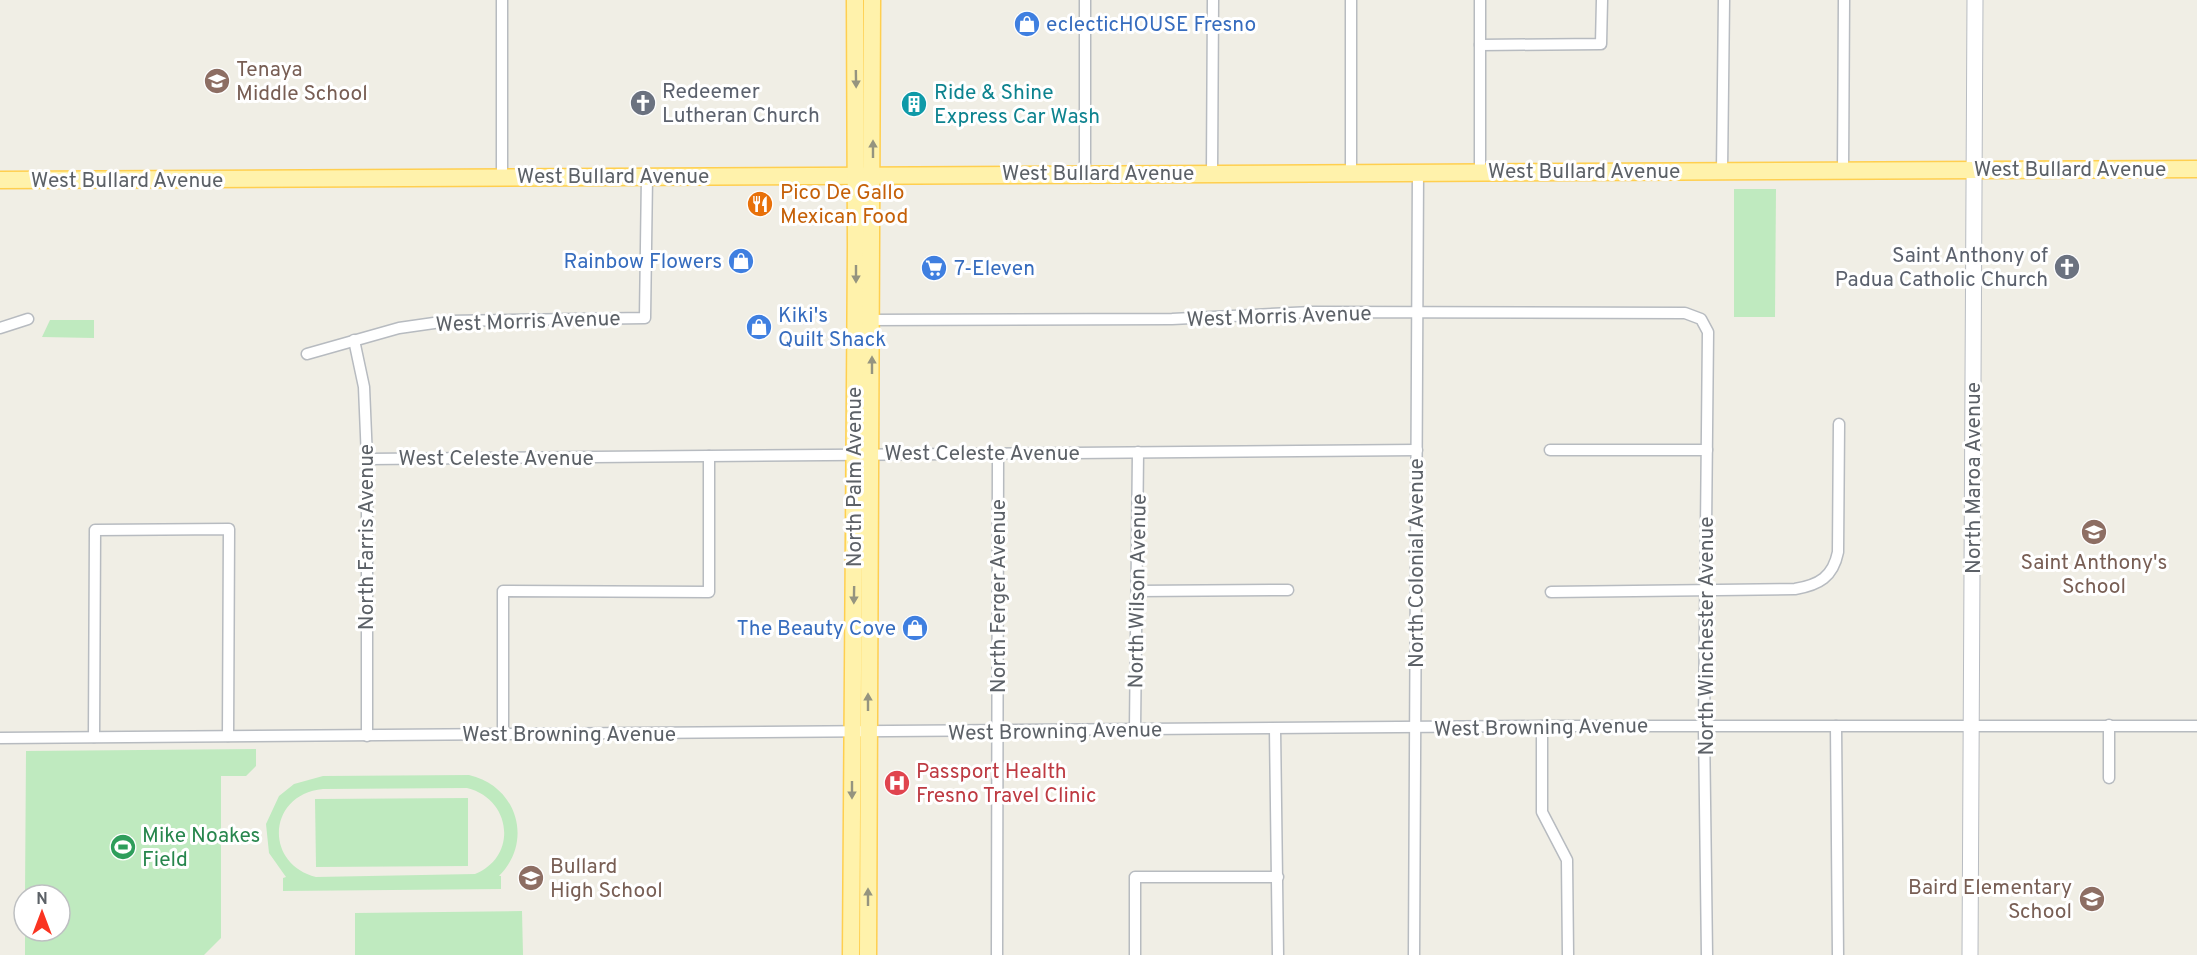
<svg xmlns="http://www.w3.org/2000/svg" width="2197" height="955" font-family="Overpass,sans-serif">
<rect width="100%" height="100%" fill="#f0eee5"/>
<g fill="#bfeabf" fill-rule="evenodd">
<polygon points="1734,189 1776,189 1775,317 1734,317"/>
<polygon points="50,320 94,320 94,338 42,337"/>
<polygon points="256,749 256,766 246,776 221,776 221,938 204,955 25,955 25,931 60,931 60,895 25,895 26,751"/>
<path d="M469 775C517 786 534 841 499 876H501V889L283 891V878L286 877 269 853 266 824 279 796 294 784 323 776ZM467 788C512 799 518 857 475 874L316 877C263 863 268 794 323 789Z"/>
<polygon points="468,798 468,866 316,867 315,799"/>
<polygon points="522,911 523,955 355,955 355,913"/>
</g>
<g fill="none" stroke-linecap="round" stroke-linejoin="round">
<g stroke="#b7bbc0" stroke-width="13">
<g id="minor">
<polyline points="502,0 502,177"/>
<polyline points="1480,45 1601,44 1602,0"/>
<polyline points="1843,170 1844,0"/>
<polyline points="1480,171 1480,0"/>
<polyline points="1722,171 1724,0"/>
<polyline points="1351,172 1351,0"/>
<polyline points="1085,173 1085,0"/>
<polyline points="1212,173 1213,0"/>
<polyline points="865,320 1172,319 1312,312 1685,313 1701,319 1708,332 1704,726 1707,955"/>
<polyline points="0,328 28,319"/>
<polyline points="354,340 364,387 367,459 367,736"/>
<polyline points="307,354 399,328 448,321 645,318 647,176"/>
<polyline points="1550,450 1707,450"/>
<polyline points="367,459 1417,450"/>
<polyline points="1137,591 1288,590"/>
<path d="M1551 592 1795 589C1819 585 1833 577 1838 552L1839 424"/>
<polyline points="2109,725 2109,778"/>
<polyline points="1542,726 1542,812 1567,860 1568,955"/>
<polyline points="1836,726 1838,955"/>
<polyline points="1275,729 1278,955"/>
<polyline points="1135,730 1138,452"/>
<polyline points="503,734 503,591 709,592 709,456"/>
<polyline points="94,737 95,530 229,529 228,736"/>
<polyline points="0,738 1542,726 2197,726"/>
<polyline points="997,955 998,453"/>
<polyline points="1135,955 1135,877 1278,877"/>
<polyline points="1414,955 1418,171"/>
</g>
</g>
<g stroke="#b8bcc2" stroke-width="17">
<polyline id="secondary" points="1970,955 1975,0"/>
</g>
<g stroke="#ffcf4f" stroke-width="19">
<g id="primary">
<polyline points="0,180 2197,169"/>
<polyline points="851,955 856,247 855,0"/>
<polyline points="868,955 872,0"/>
</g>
</g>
<use href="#minor" stroke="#fff" stroke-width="10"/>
<use href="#secondary" stroke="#fff" stroke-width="15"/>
<use href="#primary" stroke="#fff2ab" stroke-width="16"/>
</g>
<defs><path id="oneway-solid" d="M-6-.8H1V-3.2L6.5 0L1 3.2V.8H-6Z" transform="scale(1.5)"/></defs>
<g fill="#95947f">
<use href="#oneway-solid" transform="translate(856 79) rotate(89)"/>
<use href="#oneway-solid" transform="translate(873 149) rotate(-90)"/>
<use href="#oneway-solid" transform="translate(856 274) rotate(90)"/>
<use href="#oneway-solid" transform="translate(872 365) rotate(-90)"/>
<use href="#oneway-solid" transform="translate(854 595) rotate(91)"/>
<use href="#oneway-solid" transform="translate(868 702) rotate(-90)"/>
<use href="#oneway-solid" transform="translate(852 790) rotate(90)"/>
<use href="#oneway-solid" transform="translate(868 897) rotate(-90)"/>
</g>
<defs>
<g id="shop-disc" transform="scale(1.35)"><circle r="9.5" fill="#3f7fe0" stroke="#fff"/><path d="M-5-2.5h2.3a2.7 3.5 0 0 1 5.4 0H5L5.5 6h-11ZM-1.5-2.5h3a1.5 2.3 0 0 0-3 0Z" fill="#fff"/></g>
<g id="school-disc" transform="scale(1.35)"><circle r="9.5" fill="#8d6e63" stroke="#fff"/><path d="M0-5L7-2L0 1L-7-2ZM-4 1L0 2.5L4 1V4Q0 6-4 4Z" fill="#fff"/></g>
<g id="church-disc" transform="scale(1.35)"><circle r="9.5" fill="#6b7280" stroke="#fff"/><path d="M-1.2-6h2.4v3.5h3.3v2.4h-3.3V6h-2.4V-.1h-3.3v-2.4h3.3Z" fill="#fff"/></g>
<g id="building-disc" transform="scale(1.35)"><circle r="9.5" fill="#0f9aa8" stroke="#fff"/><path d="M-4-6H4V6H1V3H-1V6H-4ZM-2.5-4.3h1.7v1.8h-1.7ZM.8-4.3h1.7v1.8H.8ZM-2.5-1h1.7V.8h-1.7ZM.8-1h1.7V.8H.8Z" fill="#fff"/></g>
<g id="restaurant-disc" transform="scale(1.35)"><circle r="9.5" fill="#e8710a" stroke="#fff"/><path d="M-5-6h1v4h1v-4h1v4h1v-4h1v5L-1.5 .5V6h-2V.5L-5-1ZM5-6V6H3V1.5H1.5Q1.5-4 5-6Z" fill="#fff"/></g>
<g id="supermarket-disc" transform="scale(1.35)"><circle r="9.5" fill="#3f7fe0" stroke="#fff"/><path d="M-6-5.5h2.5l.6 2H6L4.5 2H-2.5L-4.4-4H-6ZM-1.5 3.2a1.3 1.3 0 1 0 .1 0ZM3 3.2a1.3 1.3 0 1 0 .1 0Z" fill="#fff"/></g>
<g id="hospital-disc" transform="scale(1.35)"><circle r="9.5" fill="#e0444e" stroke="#fff"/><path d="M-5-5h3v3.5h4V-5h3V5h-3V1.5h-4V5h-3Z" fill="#fff"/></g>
<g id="stadium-disc" transform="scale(1.35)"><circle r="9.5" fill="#2e9e5b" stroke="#fff"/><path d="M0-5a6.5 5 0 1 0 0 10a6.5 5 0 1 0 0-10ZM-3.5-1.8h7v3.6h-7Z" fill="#fff"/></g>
</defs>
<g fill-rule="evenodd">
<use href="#shop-disc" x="1027" y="24"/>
<use href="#school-disc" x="217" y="81"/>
<use href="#church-disc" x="643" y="103"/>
<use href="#building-disc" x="914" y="104"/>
<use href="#restaurant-disc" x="760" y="204"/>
<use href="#shop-disc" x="741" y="261"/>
<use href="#church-disc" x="2067" y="267"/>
<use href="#supermarket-disc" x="934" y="268"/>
<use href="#shop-disc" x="759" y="327"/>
<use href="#school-disc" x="2094" y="532"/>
<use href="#shop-disc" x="915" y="628"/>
<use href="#hospital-disc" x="897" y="783"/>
<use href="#stadium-disc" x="123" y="847"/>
<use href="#school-disc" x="531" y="878"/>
<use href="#school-disc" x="2092" y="899"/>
</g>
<g text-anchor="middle" stroke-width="6" stroke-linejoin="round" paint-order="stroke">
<g font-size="21" fill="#366cbe" stroke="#fff" text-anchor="start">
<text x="1046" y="31">eclecticHOUSE Fresno</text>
<text x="722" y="268" text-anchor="end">Rainbow Flowers</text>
<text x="954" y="275">7-Eleven</text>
<text x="778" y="322">Kiki's<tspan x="778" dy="24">Quilt Shack</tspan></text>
<text x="896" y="635" text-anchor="end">The Beauty Cove</text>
</g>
<g font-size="21" fill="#785e54" stroke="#fff" text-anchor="start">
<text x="236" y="76">Tenaya<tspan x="236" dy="24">Middle School</tspan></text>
<text x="2094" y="569" text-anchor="middle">Saint Anthony's<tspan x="2094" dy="24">School</tspan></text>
<text x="550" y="873">Bullard<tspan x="550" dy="24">High School</tspan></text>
<text x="2072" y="894" text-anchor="end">Baird Elementary<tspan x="2072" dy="24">School</tspan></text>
</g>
<g font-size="21" fill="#5b616d" stroke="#fff" text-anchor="start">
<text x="662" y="98">Redeemer<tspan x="662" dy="24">Lutheran Church</tspan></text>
<text x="2048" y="262" text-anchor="end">Saint Anthony of<tspan x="2048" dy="24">Padua Catholic Church</tspan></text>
</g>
<g font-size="21" fill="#0d838f" stroke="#fff" text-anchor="start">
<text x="934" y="99">Ride &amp; Shine<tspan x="934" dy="24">Express Car Wash</tspan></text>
</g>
<g font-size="21" fill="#5c6167" stroke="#fff">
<text x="2070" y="176">West Bullard Avenue</text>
<text x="1584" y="178">West Bullard Avenue</text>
<text x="1098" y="180">West Bullard Avenue</text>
<text x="613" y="183">West Bullard Avenue</text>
<text x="127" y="187">West Bullard Avenue</text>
<text transform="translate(1279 316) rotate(-2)" y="7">West Morris Avenue</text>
<text transform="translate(528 321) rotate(-2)" y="7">West Morris Avenue</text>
<text x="982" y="460">West Celeste Avenue</text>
<text x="496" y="465">West Celeste Avenue</text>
<text transform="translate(854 477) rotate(-90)" y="7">North Palm Avenue</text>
<text transform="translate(1973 478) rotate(-90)" y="7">North Maroa Avenue</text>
<text transform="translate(366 537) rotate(-90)" y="7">North Farris Avenue</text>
<text transform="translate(1416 563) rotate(-90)" y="7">North Colonial Avenue</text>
<text transform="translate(1137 591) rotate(-89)" y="7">North Wilson Avenue</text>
<text transform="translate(998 596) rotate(-90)" y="7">North Ferger Avenue</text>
<text transform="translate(1706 636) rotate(-90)" y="7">North Winchester Avenue</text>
<text transform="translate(1541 727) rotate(-1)" y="7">West Browning Avenue</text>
<text transform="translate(1055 731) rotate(-1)" y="7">West Browning Avenue</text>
<text x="569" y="741">West Browning Avenue</text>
</g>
<g font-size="21" fill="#c56008" stroke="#fff" text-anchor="start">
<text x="780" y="199">Pico De Gallo<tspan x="780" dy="24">Mexican Food</tspan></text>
</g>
<g font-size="21" fill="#be3a42" stroke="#fff" text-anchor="start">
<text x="916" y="778">Passport Health<tspan x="916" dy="24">Fresno Travel Clinic</tspan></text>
</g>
<g font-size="21" fill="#27864d" stroke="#fff" text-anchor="start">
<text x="142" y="842">Mike Noakes<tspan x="142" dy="24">Field</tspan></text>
</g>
</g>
<g transform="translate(42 913)"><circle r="28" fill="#ffffff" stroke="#bec0c2" stroke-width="1.5"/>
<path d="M0-4.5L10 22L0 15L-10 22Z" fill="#fa3421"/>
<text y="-9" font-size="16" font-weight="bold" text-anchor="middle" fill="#5c6167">N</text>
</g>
</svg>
